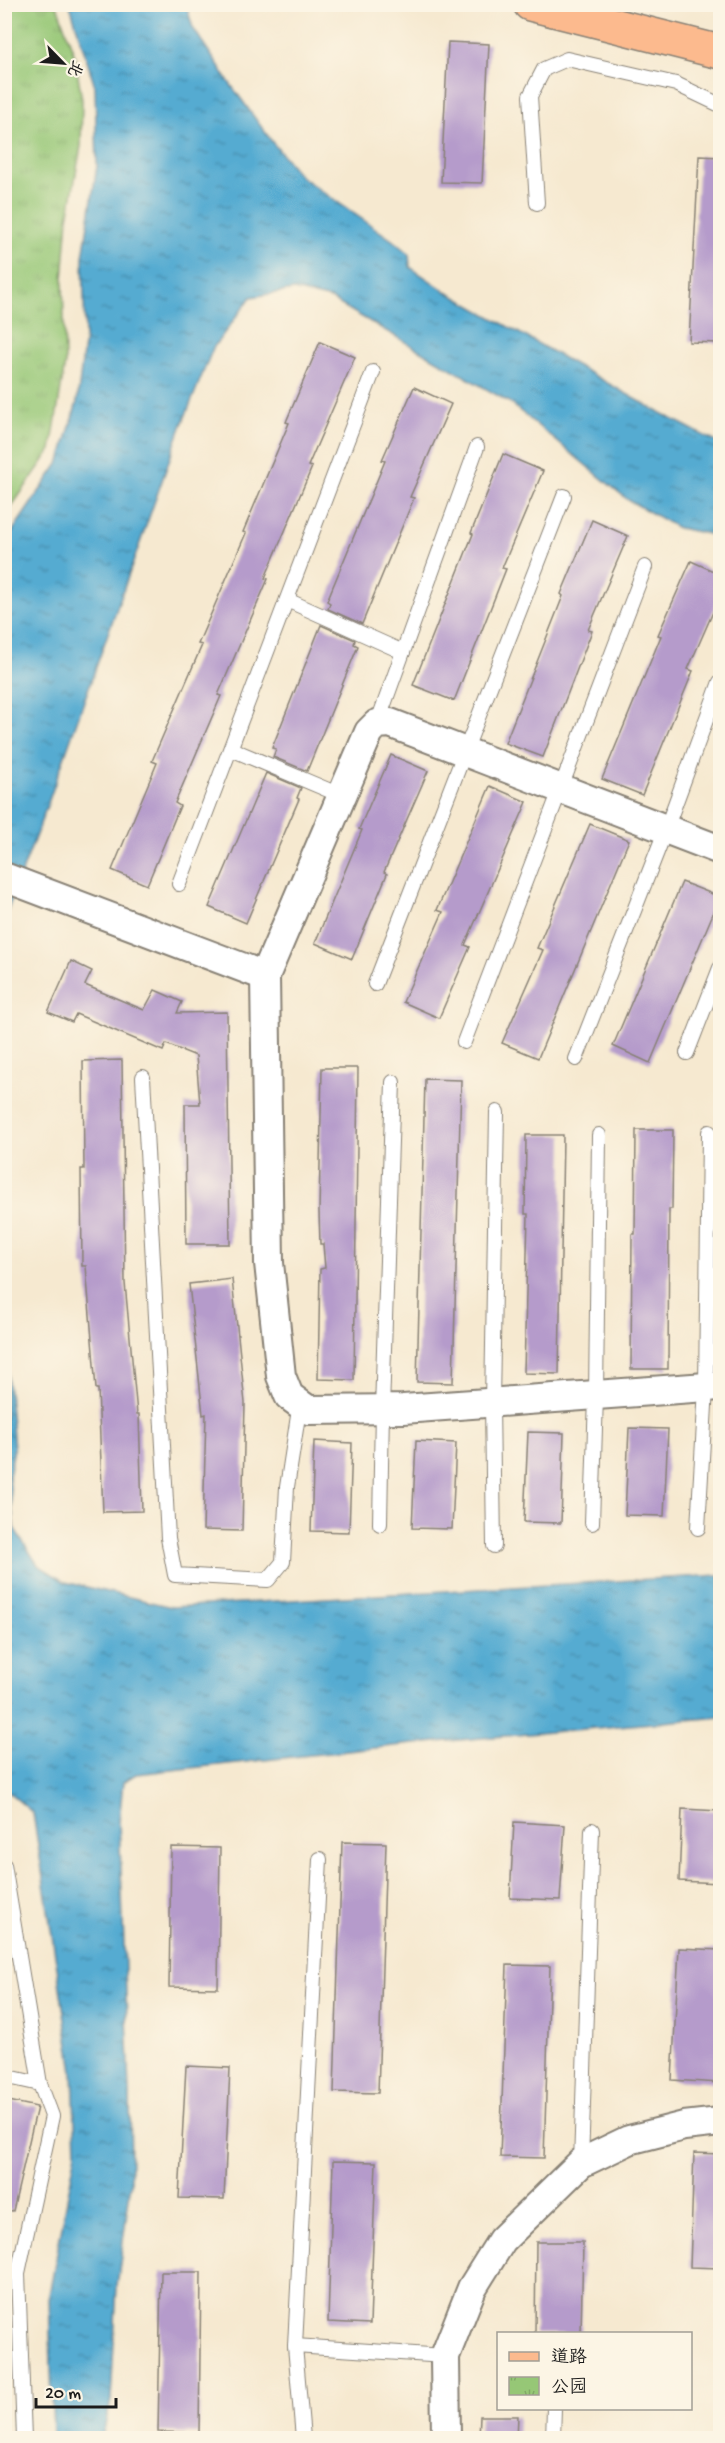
<svg xmlns="http://www.w3.org/2000/svg" width="725" height="2443" font-family="'Gochi Hand','LXGW WenKai TC',sans-serif">
<defs>
<pattern id="park-tufts" width="24" height="20" patternUnits="userSpaceOnUse" patternTransform="scale(1.5)"><rect width="24" height="20" fill="#96c776"/><path d="M3 7l-1-3M5 7V3M7 7l1-3M15 17l-1-3M17 17v-4M19 17l1-3" fill="none" stroke="#81aa66"/></pattern>
<pattern id="water-ripples" width="26" height="14" patternUnits="userSpaceOnUse" patternTransform="scale(1.5)"><rect width="26" height="14" fill="#55abd1"/><path d="M2 4q2-2 4 0t4 0M15 11q2-2 4 0t4 0" fill="none" stroke="#468aa9"/></pattern>
</defs>
<rect width="100%" height="100%" fill="#fcf5e5"/>
<filter id="ink" filterUnits="userSpaceOnUse"><feTurbulence type="fractalNoise" baseFrequency=".0167" numOctaves="2"/><feDisplacementMap in="SourceGraphic" scale="12" xChannelSelector="R" yChannelSelector="G"/><feConvolveMatrix kernelMatrix="1 2 1 2 8 2 1 2 1" color-interpolation-filters="sRGB"/></filter>
<filter id="wash" filterUnits="userSpaceOnUse"><feTurbulence type="fractalNoise" baseFrequency=".008" numOctaves="4" result="noise"/><feDisplacementMap in="SourceGraphic" scale="24" xChannelSelector="R" yChannelSelector="G"/><feGaussianBlur stdDeviation="1.35" result="paint"/><feColorMatrix in="noise" values="0 0 0 0 0 0 0 0 0 0 0 0 0 0 0 0 0 1.4 0 .05"/><feComposite in="paint" operator="in"/></filter>
<g filter="url(#wash)">
<rect width="100%" height="100%" fill="#f6e9d0"/>
<polygon fill="url(#park-tufts)" stroke="#597249" stroke-width="1.5" points="5,4 57,5 75,57 82,100 81,146 68,218 63,279 65,363 51,450 5,516"/>
<g fill="url(#water-ripples)" stroke="#386476" stroke-width="1.5">
<polygon points="70,5 186,5 193,28 231,85 273,143 300,176 395,242 409,254 410,267 447,292 655,410 720,444 720,536 678,528 628,500 509,402 331,299 294,290 251,297 213,348 181,427 48,803 5,917 5,547 9,536 60,461 77,402 85,336 83,257 97,166 95,87"/>
<polygon points="5,1346 14,1448 9,1476 14,1528 38,1565 65,1582 172,1607 720,1575 720,1717 403,1745 136,1774 123,1782 119,1822 130,2090 131,2182 117,2286 111,2400 102,2438 53,2438 49,2295 76,2152 73,2071 33,1813 5,1789"/>
</g>
<g id="blocks">
<g fill="#b59bcb">
<polygon points="448,42 489,44 482,183 441,182"/>
<polygon points="699,156 720,157 720,343 689,342"/>
<polygon points="320,342 355,357 308,466 312,467 265,578 268,579 218,695 221,696 175,803 180,806 147,885 112,870 157,763 152,761 202,645 198,644 246,533 243,532 289,423 286,422"/>
<polygon points="414,387 451,404 410,497 414,498 362,624 328,609 330,603 327,601 385,461 382,460"/>
<polygon points="503,454 543,471 502,568 506,569 454,701 413,685 473,534 471,533"/>
<polygon points="592,520 628,536 588,630 592,631 543,757 505,743 563,596 561,594"/>
<polygon points="691,561 720,574 720,596 688,669 693,671 642,795 602,779 661,636 658,635"/>
<polygon points="321,625 355,640 354,644 358,646 307,771 273,757 276,749 272,748"/>
<polygon points="391,755 428,771 384,872 387,874 352,959 315,943 362,830 359,829"/>
<polygon points="266,773 301,788 297,798 299,799 246,923 209,907"/>
<polygon points="490,786 527,802 465,945 470,947 439,1018 403,1002 443,912 437,910"/>
<polygon points="590,824 629,840 538,1058 502,1043 543,950 537,948"/>
<polygon points="682,882 720,897 650,1063 613,1046"/>
<polygon points="71,961 92,971 85,985 144,1010 155,990 182,1002 177,1013 227,1012 230,1244 186,1244 185,1104 200,1104 196,1056 166,1044 163,1051 76,1014 72,1022 48,1012"/>
<polygon points="122,1060 125,1283 137,1414 139,1414 142,1511 103,1512 98,1389 96,1389 86,1266 82,1266 81,1169 84,1169 83,1061"/>
<polygon points="322,1068 358,1068 354,1380 318,1379 320,1269 325,1268 323,1244 320,1244 319,1211"/>
<polygon points="425,1079 461,1080 453,1383 417,1382"/>
<polygon points="636,1130 673,1130 672,1209 669,1209 668,1369 631,1369 632,1234 635,1234"/>
<polygon points="526,1135 563,1135 559,1374 524,1373 528,1214 525,1214"/>
<polygon points="232,1279 245,1403 242,1531 203,1530 206,1414 203,1415 189,1284"/>
<polygon points="629,1428 668,1429 664,1516 625,1515"/>
<polygon points="528,1432 564,1433 561,1523 524,1522"/>
<polygon points="314,1441 352,1443 349,1532 311,1531"/>
<polygon points="416,1441 456,1443 452,1529 412,1528"/>
<polygon points="682,1809 720,1811 720,1883 679,1881"/>
<polygon points="514,1822 565,1825 560,1900 510,1898"/>
<polygon points="342,1842 386,1843 378,2093 334,2092"/>
<polygon points="171,1847 220,1848 218,1988 169,1987"/>
<polygon points="679,1948 720,1950 720,2083 672,2080"/>
<polygon points="507,1965 550,1966 544,2158 500,2157"/>
<polygon points="186,2066 230,2068 224,2199 179,2198"/>
<polygon points="4,2100 37,2107 13,2211 4,2210"/>
<polygon points="694,2153 720,2154 720,2268 690,2267"/>
<polygon points="333,2161 376,2162 370,2324 328,2322"/>
<polygon points="536,2242 583,2242 581,2334 535,2334"/>
<polygon points="161,2272 201,2272 199,2433 158,2432"/>
<polygon points="480,2416 518,2416 517,2439 479,2439"/>
</g>
</g>
</g>
<g filter="url(#ink)">
<use href="#blocks" fill-opacity="0" stroke="#898276" stroke-width="1.5"/>
<g fill="none" stroke-linecap="round" stroke-linejoin="round">
<g stroke="#898276" stroke-width="16">
<g id="lane">
<polyline points="537,203 530,96 544,69 567,59 676,84 720,105"/>
<polyline points="287,600 403,652"/>
<polyline points="377,724 477,447"/>
<polyline points="231,749 340,795"/>
<polyline points="179,884 373,372"/>
<polyline points="375,984 564,496"/>
<polyline points="464,1042 645,567"/>
<polyline points="687,1053 720,968"/>
<polyline points="576,1059 666,829 720,682"/>
<polyline points="143,1077 168,1538 175,1575 268,1580 283,1562 287,1487 300,1403"/>
<polyline points="592,1523 596,1396 599,1135"/>
<polyline points="380,1524 382,1409 393,1082"/>
<polyline points="698,1528 706,1388 709,1132"/>
<polyline points="494,1546 492,1403 497,1112"/>
<polyline points="4,1865 40,2084 52,2116 18,2273 24,2438"/>
<polyline points="4,2076 40,2084"/>
<polyline points="581,2163 592,1830"/>
<polyline points="295,2346 445,2356"/>
<polyline points="303,2438 295,2346 320,1859"/>
<polyline points="553,2438 554,2408"/>
</g>
</g>
<g stroke="#898276" stroke-width="32">
<g id="street">
<polyline points="720,850 390,723 377,724 369,732 265,976 269,1263 281,1376 289,1396 308,1410 403,1409 720,1386"/>
<polyline points="4,877 265,976"/>
<polyline points="446,2438 445,2356 472,2288 502,2240 581,2163 629,2140 684,2126 720,2122"/>
</g>
</g>
<g stroke="#898276" stroke-width="36">
<polyline id="primary" points="530,4 720,52"/>
</g>
<use href="#lane" stroke="#fff" stroke-width="14"/>
<use href="#street" stroke="#fff" stroke-width="28"/>
<use href="#primary" stroke="#fcba8e" stroke-width="33"/>
</g>
</g>
<rect width="725" height="2443" fill="none" stroke="#fcf5e5" stroke-width="24"/>
<rect x="497" y="2332" width="195" height="78" fill="#fcf5e5" stroke="#a29e95" stroke-width="1.5"/>
<rect x="509" y="2352" width="30" height="9" fill="#fcba8e" stroke="#a29e95" stroke-width="1.5"/>
<text x="551" y="2362" font-size="18" fill="#1c1c1c">道路</text>
<rect x="509" y="2377" width="30" height="18" fill="url(#park-tufts)" stroke="#a29e95" stroke-width="1.5"/>
<text x="551" y="2392" font-size="18" fill="#1c1c1c">公园</text>
<g transform="translate(63 63) rotate(115)" stroke="#fcf5e5" stroke-width="4.5" paint-order="stroke">
<path d="M0-4.5L10 22L0 15L-10 22Z" fill="#1c1c1c"/>
<text y="-9" font-size="16" font-weight="bold" text-anchor="middle" fill="#1c1c1c">北</text>
</g>
<path d="M36 2398v9h80v-9" fill="none" stroke="#1c1c1c" stroke-width="3"/>
<text x="45" y="2398" font-size="18" fill="#1c1c1c" stroke="#fcf5e5" stroke-width="4.5" paint-order="stroke">20 m</text>
</svg>
